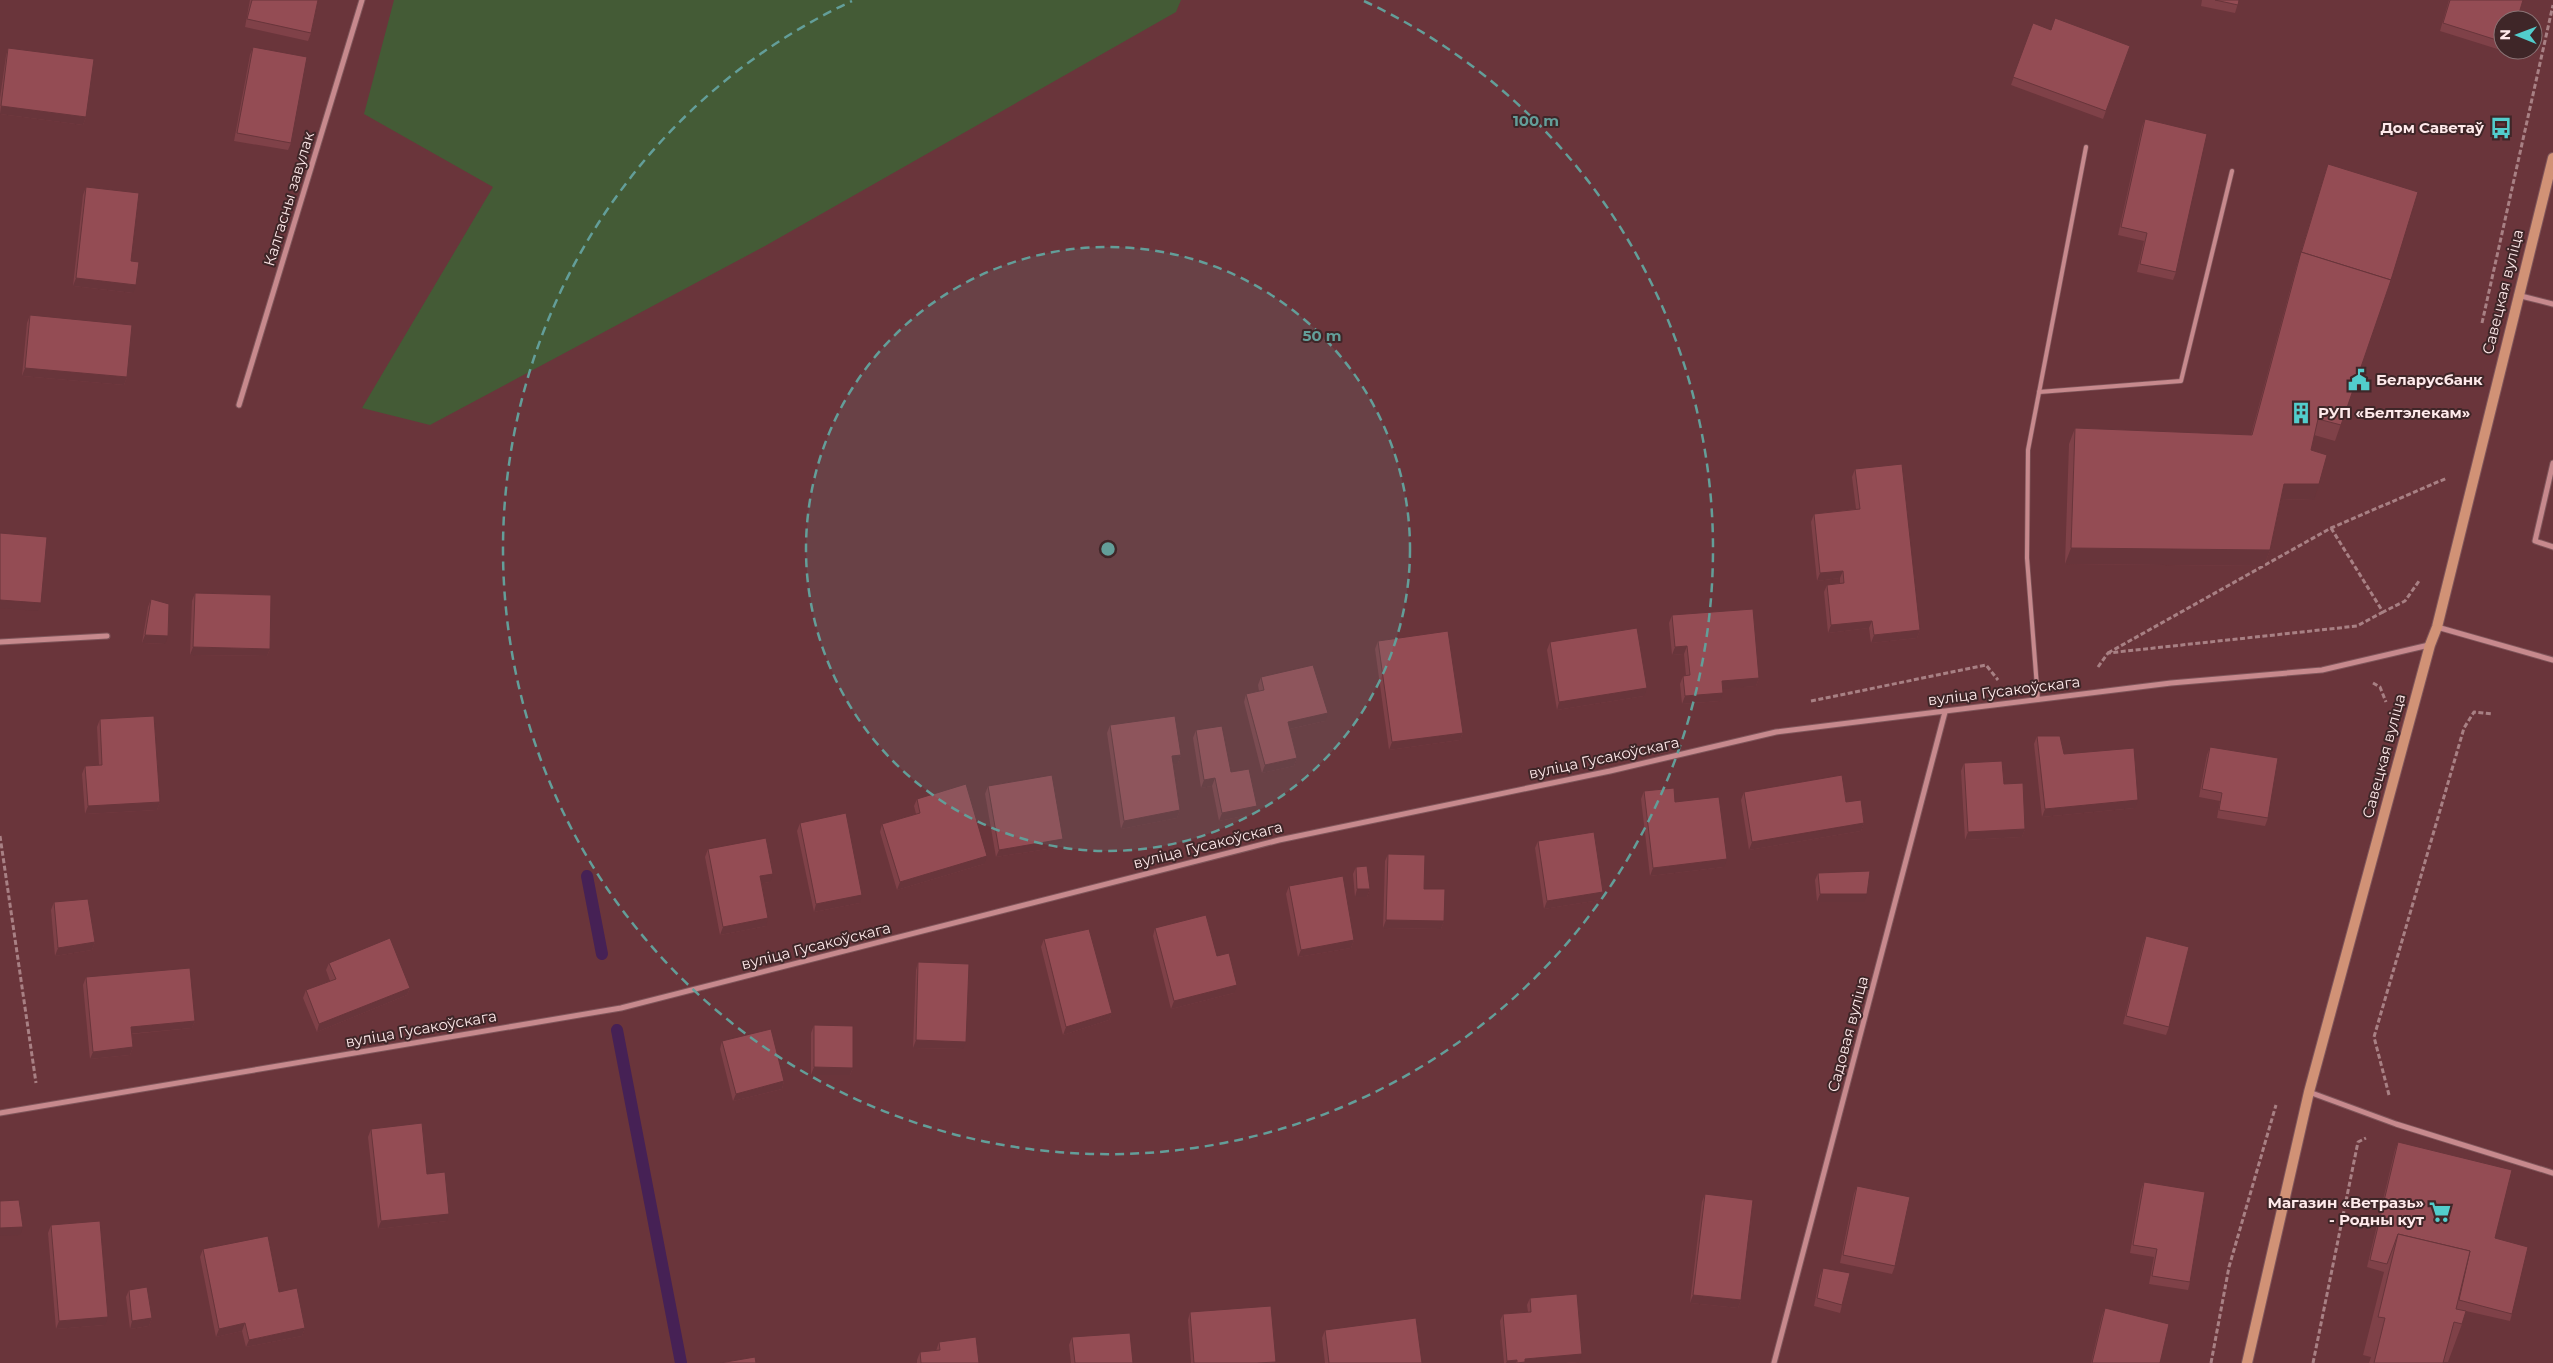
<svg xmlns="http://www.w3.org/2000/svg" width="2553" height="1363" font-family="Montserrat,sans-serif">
<rect width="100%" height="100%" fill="#6a353b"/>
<polygon fill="#445b36" points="394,0 1181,0 1176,12 765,246 430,425 362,408 493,187 364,114"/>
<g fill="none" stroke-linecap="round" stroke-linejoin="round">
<g stroke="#462155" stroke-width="12">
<polyline points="587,876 602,954"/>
<polyline points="617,1030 681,1363"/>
</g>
<g stroke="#7f555a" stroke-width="5.5">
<g id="lane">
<polyline points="2039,392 2181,381 2232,171"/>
<polyline points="2038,700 2027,558 2028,450 2086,147"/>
</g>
</g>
<g stroke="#7f555a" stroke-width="7">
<g id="street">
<polyline points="2517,295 2553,304"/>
<polyline points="239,405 362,0"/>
<polyline points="2553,463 2535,541 2553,547"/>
<polyline points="2437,627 2553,660"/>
<polyline points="0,642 107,636"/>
<polyline points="2309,1092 2396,1124 2553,1173"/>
<polyline points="0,1113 621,1008 1279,840 1610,771 1776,732 2171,683 2322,670 2429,645"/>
<polyline points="1774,1363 1945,712"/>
</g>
</g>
<g stroke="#7f555a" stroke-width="12">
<polyline id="secondary" points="2247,1363 2309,1092 2430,645 2437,627 2553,158"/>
</g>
<g stroke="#a88084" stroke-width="3" stroke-dasharray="5 2.5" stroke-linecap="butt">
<polyline points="2482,323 2553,5"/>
<polyline points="2331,528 2383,612 2405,601 2419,581"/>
<polyline points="2108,653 2331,528 2447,478"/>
<polyline points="2098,667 2108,653 2357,626 2383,612"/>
<polyline points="2373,683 2380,687 2386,702"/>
<polyline points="1811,701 1986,665 1998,680"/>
<polyline points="0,836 36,1083"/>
<polyline points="2389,1095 2374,1037 2464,728 2474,712 2493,714"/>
<polyline points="2211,1363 2229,1267 2276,1105"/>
<polyline points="2313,1363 2358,1142 2366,1138"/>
</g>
<use href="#lane" stroke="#c7898d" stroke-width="4"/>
<use href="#street" stroke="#c7898d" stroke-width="5"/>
<use href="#secondary" stroke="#d19276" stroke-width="10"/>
</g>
<g fill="#7f4148">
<polygon points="250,0 318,0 311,33 308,41 245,27"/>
<polygon points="2202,0 2239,0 2235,13 2201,6"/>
<polygon points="2449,0 2523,0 2503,20 2503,50 2507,50 2507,52 2440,31"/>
<polygon points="2033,23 2051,30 2130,46 2103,119 2011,85"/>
<polygon points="253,47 291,143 288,150 234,141 250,55"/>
<polygon points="8,48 86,117 83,125 0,114 0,98 6,56"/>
<polygon points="2145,119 2176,272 2173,280 2137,272 2144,241 2118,235 2142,127"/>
<polygon points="2328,164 2391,280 2335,441 2314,435 2311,450 2314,500 2281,499 2270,550 2264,566 2065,564 2069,444 2075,428 2251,435 2296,268"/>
<polygon points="86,187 131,261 133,293 73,286 83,195"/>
<polygon points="30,315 127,377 124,385 22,376 27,323"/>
<polygon points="1855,469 1920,630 1917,638 1871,643 1869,628 1828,633 1824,592 1827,585 1840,583 1840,578 1817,581 1811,522 1814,514 1856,509 1852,477"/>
<polygon points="195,593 270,649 267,656 190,655 192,601"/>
<polygon points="151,599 165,644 142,643 148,607"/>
<polygon points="1672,615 1759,678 1756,686 1722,688 1720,701 1682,704 1680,684 1683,676 1686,676 1684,654 1672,655 1669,623"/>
<polygon points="1378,641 1463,733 1460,740 1389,750 1375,649"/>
<polygon points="1550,642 1644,696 1557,710 1547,650"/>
<polygon points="1261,677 1325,721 1290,729 1297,758 1294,766 1262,773 1244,702 1246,694 1259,691 1258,685"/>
<polygon points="100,719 160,802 157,810 85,814 82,774 85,766 99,765 97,727"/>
<polygon points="1110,725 1181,755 1178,763 1173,763 1180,810 1177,818 1121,829 1107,733"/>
<polygon points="1196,730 1231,772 1254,814 1219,821 1212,786 1201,788 1193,738"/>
<polygon points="2037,736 2064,754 2135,808 2042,817 2034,744"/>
<polygon points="2210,747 2268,818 2265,826 2217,818 2220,801 2199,797 2207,755"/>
<polygon points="1964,763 2004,784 2025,829 2022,837 1965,840 1961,771"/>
<polygon points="988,786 1060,847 996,857 985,794"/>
<polygon points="1644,791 1675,802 1724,867 1650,876 1641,799"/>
<polygon points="1744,792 1846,802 1864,823 1861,831 1749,850 1741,800"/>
<polygon points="917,799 984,864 897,890 880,832 882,824 916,814 914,806"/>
<polygon points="800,823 860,903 814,912 797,831"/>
<polygon points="1538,841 1603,892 1600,900 1544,909 1535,848"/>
<polygon points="708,849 770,882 762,883 766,926 720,935 705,857"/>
<polygon points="1388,854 1424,889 1444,921 1441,929 1383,928 1385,861"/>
<polygon points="1356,867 1370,889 1367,897 1355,897 1353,874"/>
<polygon points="1818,873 1864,902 1817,902 1815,880"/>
<polygon points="1289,886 1354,940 1351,948 1298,957 1286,894"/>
<polygon points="54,902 95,942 92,950 55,956 51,910"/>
<polygon points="1155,928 1217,956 1234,993 1171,1009 1153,936"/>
<polygon points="2146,936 2169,1027 2166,1035 2123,1024 2143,944"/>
<polygon points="1044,939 1112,1013 1109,1020 1063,1035 1041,947"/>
<polygon points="918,962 963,1049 913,1048 916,970"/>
<polygon points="329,963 410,988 407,995 317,1032 303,998 306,990 330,981 326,970"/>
<polygon points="86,977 195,1021 192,1028 132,1034 133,1047 130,1055 90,1059 83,985"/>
<polygon points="814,1025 853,1068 850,1075 811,1075 811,1033"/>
<polygon points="722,1041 784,1081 782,1089 733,1101 720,1049"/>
<polygon points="371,1129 427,1174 447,1221 378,1229 368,1137"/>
<polygon points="2398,1142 2495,1238 2512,1314 2510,1321 2466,1311 2462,1324 2448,1362 2443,1362 2443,1363 2369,1363 2371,1357 2363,1355 2384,1272 2367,1267 2395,1150"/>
<polygon points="2144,1182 2190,1282 2188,1290 2149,1284 2154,1257 2130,1253 2141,1190"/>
<polygon points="1857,1186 1895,1266 1892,1274 1840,1263 1854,1194"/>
<polygon points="1705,1194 1741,1300 1738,1308 1690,1303 1702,1202"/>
<polygon points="51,1225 105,1325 56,1329 48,1233"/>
<polygon points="203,1249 279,1292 305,1328 302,1336 246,1347 242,1331 216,1337 200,1257"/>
<polygon points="1823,1268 1842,1305 1840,1313 1814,1306 1820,1276"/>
<polygon points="129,1290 152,1318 149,1326 130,1329 126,1297"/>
<polygon points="1530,1298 1579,1362 1565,1363 1504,1363 1500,1321 1503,1314 1528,1312 1527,1305"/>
<polygon points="2105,1308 2160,1363 2091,1363 2102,1316"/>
<polygon points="1190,1312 1276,1363 1191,1363 1188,1320"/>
<polygon points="1325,1330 1422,1363 1325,1363 1322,1338"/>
<polygon points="1072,1337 1133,1363 1071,1363 1069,1345"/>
<polygon points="939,1342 979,1363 917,1363 917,1360 920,1352 936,1351"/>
</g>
<g fill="#68353b">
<polygon points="1,106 86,117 83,125 0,114"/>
<polygon points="76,278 136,285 133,293 73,286"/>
<polygon points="25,368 127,377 124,385 22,376"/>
<polygon points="2284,484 2319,484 2314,500 2279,499"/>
<polygon points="2071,548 2270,550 2264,566 2065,564"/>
<polygon points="1843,571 1840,578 1817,581 1820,573"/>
<polygon points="0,600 41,603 38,611 0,608"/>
<polygon points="1872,621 1869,628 1828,633 1831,625"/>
<polygon points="1920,630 1917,638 1871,643 1874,635"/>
<polygon points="145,635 168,636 165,644 142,643"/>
<polygon points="1687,646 1684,654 1672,655 1675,647"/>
<polygon points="193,647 270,649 267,656 190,655"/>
<polygon points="1759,678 1756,686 1719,689 1722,681"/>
<polygon points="1647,688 1644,696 1557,710 1559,702"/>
<polygon points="1723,693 1720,701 1682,704 1685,696"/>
<polygon points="1328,713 1325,721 1285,730 1288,722"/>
<polygon points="1463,733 1460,740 1389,750 1392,742"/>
<polygon points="1181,755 1178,763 1169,764 1172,756"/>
<polygon points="1297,758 1294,766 1262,773 1265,765"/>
<polygon points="1215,778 1212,786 1201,788 1204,780"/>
<polygon points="2138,800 2135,808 2042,817 2045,809"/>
<polygon points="160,802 157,810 85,814 88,806"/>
<polygon points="1257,806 1254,814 1219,821 1222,813"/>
<polygon points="1180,810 1177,818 1121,829 1124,821"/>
<polygon points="1864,823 1861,831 1749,850 1752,842"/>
<polygon points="2025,829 2022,837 1965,840 1968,832"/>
<polygon points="1063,839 1060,847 996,857 999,850"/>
<polygon points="987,856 984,864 897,890 900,882"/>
<polygon points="1727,859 1724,867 1650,876 1653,868"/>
<polygon points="773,874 770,882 758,884 760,876"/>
<polygon points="1357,889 1370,889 1367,897 1355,897"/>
<polygon points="1603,892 1600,900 1544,909 1547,901"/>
<polygon points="1820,894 1867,894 1864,902 1817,902"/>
<polygon points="862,895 860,903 814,912 816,904"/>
<polygon points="768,918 766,926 720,935 723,927"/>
<polygon points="1386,920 1444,921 1441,929 1383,928"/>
<polygon points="1354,940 1351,948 1298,957 1301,950"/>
<polygon points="95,942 92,950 55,956 58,948"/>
<polygon points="1237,985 1234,993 1171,1009 1174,1001"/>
<polygon points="410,988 407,995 317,1032 319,1024"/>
<polygon points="1112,1013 1109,1020 1063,1035 1066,1027"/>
<polygon points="195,1021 192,1028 128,1034 131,1027"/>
<polygon points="916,1040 966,1042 963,1049 913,1048"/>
<polygon points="133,1047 130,1055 90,1059 93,1052"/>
<polygon points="814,1067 853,1068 850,1075 811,1075"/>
<polygon points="784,1081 782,1089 733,1101 736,1094"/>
<polygon points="449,1214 447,1221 378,1229 381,1221"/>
<polygon points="23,1227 20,1235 0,1236 0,1228"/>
<polygon points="1693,1295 1741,1300 1738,1308 1690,1303"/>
<polygon points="108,1317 105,1325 56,1329 59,1321"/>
<polygon points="152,1318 149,1326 130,1329 132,1321"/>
<polygon points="245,1323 242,1331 216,1337 219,1329"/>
<polygon points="305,1328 302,1336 246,1347 249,1340"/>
<polygon points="1582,1354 1579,1362 1565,1363 1517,1363 1525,1359"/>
<polygon points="1517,1360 1516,1363 1506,1363 1507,1361"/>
<polygon points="1276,1362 1276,1363 1257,1363"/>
</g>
<g fill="#944c54" stroke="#68353b">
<polygon points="252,0 318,0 311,33 247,19"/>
<polygon points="2215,0 2239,0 2238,5"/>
<polygon points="2450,0 2523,0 2517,20 2503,20 2503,42 2443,23"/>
<polygon points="2055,18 2130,46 2106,111 2013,77 2033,23 2051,30"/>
<polygon points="253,47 307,57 291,143 237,133"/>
<polygon points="8,48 94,59 86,117 1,106"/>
<polygon points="2145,119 2207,134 2176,272 2140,264 2147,233 2121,227"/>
<polygon points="2328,164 2418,192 2391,280 2301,252 2299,260"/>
<polygon points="86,187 139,193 131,261 139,262 136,285 76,278"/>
<polygon points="2301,252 2391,280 2341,425 2318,419 2311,450 2327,455 2319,484 2284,484 2270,550 2071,548 2075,428 2252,435"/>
<polygon points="30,315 132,325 127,377 25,368"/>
<polygon points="1902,464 1920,630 1874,635 1872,621 1831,625 1827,585 1844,583 1843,571 1820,573 1814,514 1860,509 1855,469"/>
<polygon points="0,533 47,537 41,603 0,600"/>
<polygon points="195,593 271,595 270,649 193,647"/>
<polygon points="151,599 169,604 168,636 145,635"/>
<polygon points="1753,609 1759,678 1722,681 1723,693 1685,696 1683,676 1690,675 1687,646 1675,647 1672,615"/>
<polygon points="1637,628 1647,688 1559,702 1550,642"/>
<polygon points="1448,631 1463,733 1392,742 1378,641"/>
<polygon points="1313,665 1328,713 1288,722 1297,758 1265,765 1246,694 1264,690 1261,677"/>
<polygon points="154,716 160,802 88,806 85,766 102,765 100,719"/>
<polygon points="1175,716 1181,755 1172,756 1180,810 1124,821 1110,725"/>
<polygon points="1222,726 1231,772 1249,769 1257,806 1222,813 1215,778 1204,780 1196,730"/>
<polygon points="2037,736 2060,736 2064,754 2134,748 2138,800 2045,809"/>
<polygon points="2210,747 2278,758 2268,818 2219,810 2222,793 2202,789"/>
<polygon points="2002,761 2004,784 2023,783 2025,829 1968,832 1964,763"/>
<polygon points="1052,775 1063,839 999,850 988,786"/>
<polygon points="1842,775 1846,802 1861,800 1864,823 1752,842 1744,792"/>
<polygon points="966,784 987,856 900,882 882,824 920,813 917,799"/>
<polygon points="1674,788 1675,802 1719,797 1727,859 1653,868 1644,791"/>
<polygon points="846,813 862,895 816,904 800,823"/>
<polygon points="1594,832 1603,892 1547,901 1538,841"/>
<polygon points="766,838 773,874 760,876 768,918 723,927 708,849"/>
<polygon points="1388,854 1425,855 1424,889 1445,889 1444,921 1386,920"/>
<polygon points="1367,866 1370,889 1357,889 1356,867"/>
<polygon points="1870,871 1867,894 1820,894 1818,873"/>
<polygon points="1343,876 1354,940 1301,950 1289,886"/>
<polygon points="88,899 95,942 58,948 54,902"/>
<polygon points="1206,915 1217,956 1229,953 1237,985 1174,1001 1155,928"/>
<polygon points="1089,929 1112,1013 1066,1027 1044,939"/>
<polygon points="2146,936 2189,947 2169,1027 2126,1016"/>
<polygon points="390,938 410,988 319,1024 306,990 336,979 329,963"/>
<polygon points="918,962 969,964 966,1042 916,1040"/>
<polygon points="190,968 195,1021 131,1027 133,1047 93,1052 86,977"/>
<polygon points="814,1025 853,1026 853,1068 814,1067"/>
<polygon points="771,1029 784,1081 736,1094 722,1041"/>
<polygon points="422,1123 427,1174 445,1172 449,1214 381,1221 371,1129"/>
<polygon points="2398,1142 2512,1170 2495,1238 2528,1247 2512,1314 2459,1300 2470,1251 2398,1234 2387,1264 2370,1260"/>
<polygon points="2144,1182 2205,1192 2190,1282 2152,1276 2157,1249 2133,1245"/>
<polygon points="1857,1186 1910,1197 1895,1266 1843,1255"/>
<polygon points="1705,1194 1753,1200 1741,1300 1693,1295"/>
<polygon points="19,1200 23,1227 0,1228 0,1201"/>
<polygon points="100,1221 108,1317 59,1321 51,1225"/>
<polygon points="2398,1234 2470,1251 2456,1309 2466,1311 2462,1324 2454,1322 2443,1363 2374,1363 2385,1318 2378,1317"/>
<polygon points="268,1236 279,1292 297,1288 305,1328 249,1340 245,1323 219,1329 203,1249"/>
<polygon points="1823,1268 1850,1273 1842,1305 1817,1298"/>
<polygon points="147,1287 152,1318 132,1321 129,1290"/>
<polygon points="1577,1294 1582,1354 1525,1359 1525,1362 1517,1363 1517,1360 1507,1361 1503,1314 1531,1312 1530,1298"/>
<polygon points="1271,1306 1276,1362 1257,1363 1194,1363 1190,1312"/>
<polygon points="2105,1308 2169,1324 2160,1363 2092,1363"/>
<polygon points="1416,1318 1422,1363 1329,1363 1325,1330"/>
<polygon points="1130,1333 1133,1363 1075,1363 1072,1337"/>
<polygon points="976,1337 979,1363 921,1363 920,1352 940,1350 939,1342"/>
<polygon points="755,1357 756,1363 720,1363"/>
</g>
<circle cx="1108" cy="549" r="302" fill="#639e99" fill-opacity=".12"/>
<g fill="none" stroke="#639e99" stroke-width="2.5" stroke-dasharray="9 6">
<circle cx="1108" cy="549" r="302"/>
<path d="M1364 1A605 605 0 1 1 852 1"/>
</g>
<defs>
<g id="bus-bare" transform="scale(1.725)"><path d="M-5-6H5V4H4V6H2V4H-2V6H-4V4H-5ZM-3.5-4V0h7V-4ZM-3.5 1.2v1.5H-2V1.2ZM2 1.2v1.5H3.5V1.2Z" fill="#52cdcc" stroke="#3f2628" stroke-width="2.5" paint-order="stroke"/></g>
<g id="civic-bare" transform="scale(1.725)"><path d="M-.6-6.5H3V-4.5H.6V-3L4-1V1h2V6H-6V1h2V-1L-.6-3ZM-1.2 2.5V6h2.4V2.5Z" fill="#52cdcc" stroke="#3f2628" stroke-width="2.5" paint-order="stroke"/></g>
<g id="building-bare" transform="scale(1.725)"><path d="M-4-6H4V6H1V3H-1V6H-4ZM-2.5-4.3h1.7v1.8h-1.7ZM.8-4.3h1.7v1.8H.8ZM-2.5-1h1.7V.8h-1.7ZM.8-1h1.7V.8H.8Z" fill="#52cdcc" stroke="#3f2628" stroke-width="2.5" paint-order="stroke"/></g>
<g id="supermarket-bare" transform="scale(1.725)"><path d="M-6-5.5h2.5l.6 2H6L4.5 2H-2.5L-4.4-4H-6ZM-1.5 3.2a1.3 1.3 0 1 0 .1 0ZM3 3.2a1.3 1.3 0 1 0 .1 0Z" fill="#52cdcc" stroke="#3f2628" stroke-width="2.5" paint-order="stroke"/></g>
</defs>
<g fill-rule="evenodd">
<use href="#bus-bare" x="2501" y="128"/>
<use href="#civic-bare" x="2359" y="380"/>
<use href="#building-bare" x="2301" y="413"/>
<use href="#supermarket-bare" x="2440" y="1212"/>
</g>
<g text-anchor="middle" stroke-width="4" stroke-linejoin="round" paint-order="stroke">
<g font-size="15" font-weight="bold" fill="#fee9ea" stroke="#3f2628" text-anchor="end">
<text x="2484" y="133">Дом Саветаў</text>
<text x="2376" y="385" text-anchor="start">Беларусбанк</text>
<text x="2318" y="418" text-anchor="start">РУП «Белтэлекам»</text>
<text x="2424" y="1208">Магазин «Ветразь»<tspan x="2424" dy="17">- Родны кут</tspan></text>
</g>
<g font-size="15" fill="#fee9ea" stroke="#3f2628">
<text transform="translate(289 199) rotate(-73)" y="5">Калгасны завулак</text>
<text transform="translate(2503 292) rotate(-76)" y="5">Савецкая вуліца</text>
<text transform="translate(2004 691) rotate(-7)" y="5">вуліца Гусакоўскага</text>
<text transform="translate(2384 756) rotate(-75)" y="5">Савецкая вуліца</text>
<text transform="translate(1604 758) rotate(-12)" y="5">вуліца Гусакоўскага</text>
<text transform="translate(1208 845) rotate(-14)" y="5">вуліца Гусакоўскага</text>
<text transform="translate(816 946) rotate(-14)" y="5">вуліца Гусакоўскага</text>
<text transform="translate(421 1029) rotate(-10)" y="5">вуліца Гусакоўскага</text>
<text transform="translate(1848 1034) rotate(-75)" y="5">Садовая вуліца</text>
</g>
</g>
<circle cx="1108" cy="549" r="8" fill="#639e99" stroke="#3f2628" stroke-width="2.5"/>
<g font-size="15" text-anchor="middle" font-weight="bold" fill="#639e99" stroke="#3f2628" stroke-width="4" stroke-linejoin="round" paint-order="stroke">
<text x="1536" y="126">100 m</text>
<text x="1322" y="341">50 m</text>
</g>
<g transform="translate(2518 35) rotate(271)"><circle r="24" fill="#3f2628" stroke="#8b7476"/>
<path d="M0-4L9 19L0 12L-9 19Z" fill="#52cdcc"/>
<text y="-8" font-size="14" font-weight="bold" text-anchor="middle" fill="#fee9ea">N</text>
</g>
</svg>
